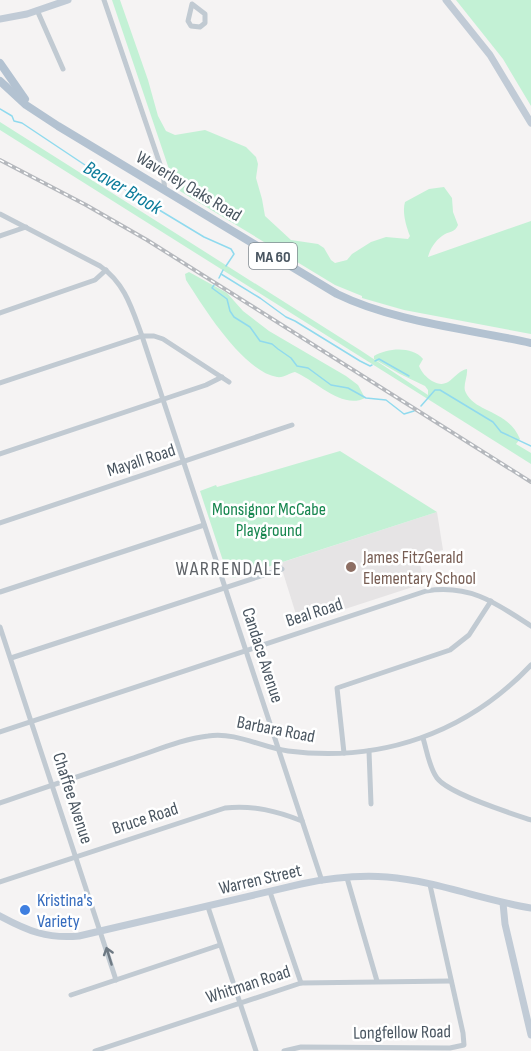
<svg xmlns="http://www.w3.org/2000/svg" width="531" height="1051" font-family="'Sofia Sans Condensed',sans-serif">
<rect width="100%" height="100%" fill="#f5f3f3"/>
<polygon fill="#e6e4e5" points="437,512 443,550 418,557 425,583 299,624 280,563"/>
<g fill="#c3f1d5">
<path d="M112 0H120L148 80 158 116 166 131 175 135 205 130 246 147 256 157 258 164 256 178 262 199 265 216 291 240 318 244 324 248 331 260 335 263 347 260 352 254 371 242 386 237 408 239 410 236C406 226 402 212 405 202L429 189 444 187 452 198 453 212 458 225C455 233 448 231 442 236 435 241 430 249 428 257L531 221V334L404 310 362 298V296L335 285 180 191 173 181Z"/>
<polygon points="456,0 531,0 531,106 503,59"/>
<path d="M0 122 360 350 428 395V390L425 386 400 374 374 359V356C388 348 412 346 423 359L419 366C422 373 426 377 432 381 450 391 453 372 467 369 468 377 462 386 466 393 476 413 508 410 520 439L516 444 531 453V464L0 130Z"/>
<path d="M189 272 227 293 243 311 269 331 346 376 358 385 365 398C342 410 315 380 295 372 289 373 284 378 277 377 243 371 204 308 186 280L185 274Z"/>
<polygon points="340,451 437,512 233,578 227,573 200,491 216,485 217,487"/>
</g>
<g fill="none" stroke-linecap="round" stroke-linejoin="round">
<g stroke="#90daee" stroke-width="1.5">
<polyline points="0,109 12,116 14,121 22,123 88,167 204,237 231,249 234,254 226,266"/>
<polyline points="221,274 260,298 286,317 295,321 360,361 370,366 372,365"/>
<polyline points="219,278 223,270"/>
<polyline points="214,285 212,288 227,299 230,311 234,317 250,327 260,341 272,344 278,349 291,358 297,366 308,368 331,385 348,388 366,398 386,400 404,414 414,411"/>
<polyline points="375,361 379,359 409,376"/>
<polyline points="421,406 435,390 440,390 493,422 501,432 531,446"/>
</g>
<g stroke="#c1cad2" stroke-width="5">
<polyline points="104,0 163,173 165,191"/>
<polygon points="192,4 205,14 205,23 200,27 191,26 188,21"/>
<polyline points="37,10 63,69"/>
<path d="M0 214 100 266C125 283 132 309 142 336L322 881"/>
<polyline points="0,236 26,227"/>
<polyline points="0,313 95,280 106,270"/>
<polyline points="0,383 142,336 154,336 163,339 229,382"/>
<polyline points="0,454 206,385 222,377"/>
<polyline points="0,523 292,425"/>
<polyline points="0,592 204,525"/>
<polyline points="0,627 116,980"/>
<polyline points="11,658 282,569"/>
<path d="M0 732 426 591C470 584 496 603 531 626"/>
<path d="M423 738C427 751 429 767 437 778 449 794 510 813 531 820"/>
<polyline points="369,751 371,804"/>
<polyline points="344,753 337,688 450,650 469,635 491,601"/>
<path d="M0 803C43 788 86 774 130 759 155 751 182 739 208 736 237 732 260 747 288 751 381 763 467 733 531 665"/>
<polyline points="347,878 377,981"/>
<path d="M0 882 225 808C253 805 277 811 302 821"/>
<polyline points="270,892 301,983"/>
<polyline points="208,907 256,1051"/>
<polyline points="71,995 220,945"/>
<polyline points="95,1051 301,983 451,981"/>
<polyline points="284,1051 301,1047 450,1048 464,1045 463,1033 430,885"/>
</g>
<g stroke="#c1cbd6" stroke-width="7">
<polyline points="446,0 490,55 531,123"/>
<polyline points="0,19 27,14 68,0"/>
<polyline points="503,903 505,924 531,1035"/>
<path d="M0 916C28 931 47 939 79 936L301 884C329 878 359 875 387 877 436 881 483 900 531 908"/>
</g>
<g stroke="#b3c2d1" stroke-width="8">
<polyline points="0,63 25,99"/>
<path d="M0 81 26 105 58 126 337 294C394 322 469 329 531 343"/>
</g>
<g stroke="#b5b8bd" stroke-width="4">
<polyline id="rail" points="0,160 86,205 147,240 531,482"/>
</g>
<use href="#rail" stroke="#fff" stroke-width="1.5" stroke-dasharray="4.5" stroke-linecap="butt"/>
</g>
<defs><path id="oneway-shaft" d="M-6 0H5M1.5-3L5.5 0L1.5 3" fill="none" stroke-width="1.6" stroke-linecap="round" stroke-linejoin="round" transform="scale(1.5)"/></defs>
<use stroke="#6e7983" href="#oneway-shaft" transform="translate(109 956) rotate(-107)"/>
<circle fill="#8d6e63" stroke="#fff" stroke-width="2" cx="351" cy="567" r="6"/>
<circle fill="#3f7fe0" stroke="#fff" stroke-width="2" cx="25" cy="910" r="6"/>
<g text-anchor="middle" stroke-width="5" stroke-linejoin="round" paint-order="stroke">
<rect fill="#fff" stroke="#808990" stroke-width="1.5" x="249" y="243" width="48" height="26" rx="4.5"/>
<g font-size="16" font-weight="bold" fill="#4a5661">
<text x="273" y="262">MA 60</text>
</g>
<g font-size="18" fill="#4a5661" stroke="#fff">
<text transform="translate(189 186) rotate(31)" y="6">Waverley Oaks Road</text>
<text transform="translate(141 460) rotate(-18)" y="6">Mayall Road</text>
<text transform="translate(314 612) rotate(-18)" y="6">Beal Road</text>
<text transform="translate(263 655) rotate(72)" y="6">Candace Avenue</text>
<text transform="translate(276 729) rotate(11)" y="6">Barbara Road</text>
<text transform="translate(73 798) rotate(72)" y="6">Chaffee Avenue</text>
<text transform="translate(145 818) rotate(-18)" y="6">Bruce Road</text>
<text transform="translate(260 879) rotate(-13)" y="6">Warren Street</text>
<text transform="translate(248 984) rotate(-18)" y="6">Whitman Road</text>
<text transform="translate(402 1032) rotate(-1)" y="6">Longfellow Road</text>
</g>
<g font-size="18" fill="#17864f" stroke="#fff">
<text x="269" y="515">Monsignor McCabe<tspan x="269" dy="21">Playground</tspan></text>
</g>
<g font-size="18" fill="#785e54" stroke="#fff" text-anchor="start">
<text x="363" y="563">James FitzGerald<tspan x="363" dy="21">Elementary School</tspan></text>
</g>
<g font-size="18" fill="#366cbe" stroke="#fff" text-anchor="start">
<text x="37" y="906">Kristina's<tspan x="37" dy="21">Variety</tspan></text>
</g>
<g font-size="20" font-style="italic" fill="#0c7c9b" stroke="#fff">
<text transform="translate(123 187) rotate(30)" y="7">Beaver Brook</text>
</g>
<g font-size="20" letter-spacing="1.5" fill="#5f6368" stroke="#fff">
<text x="229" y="575">WARRENDALE</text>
</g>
</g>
</svg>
